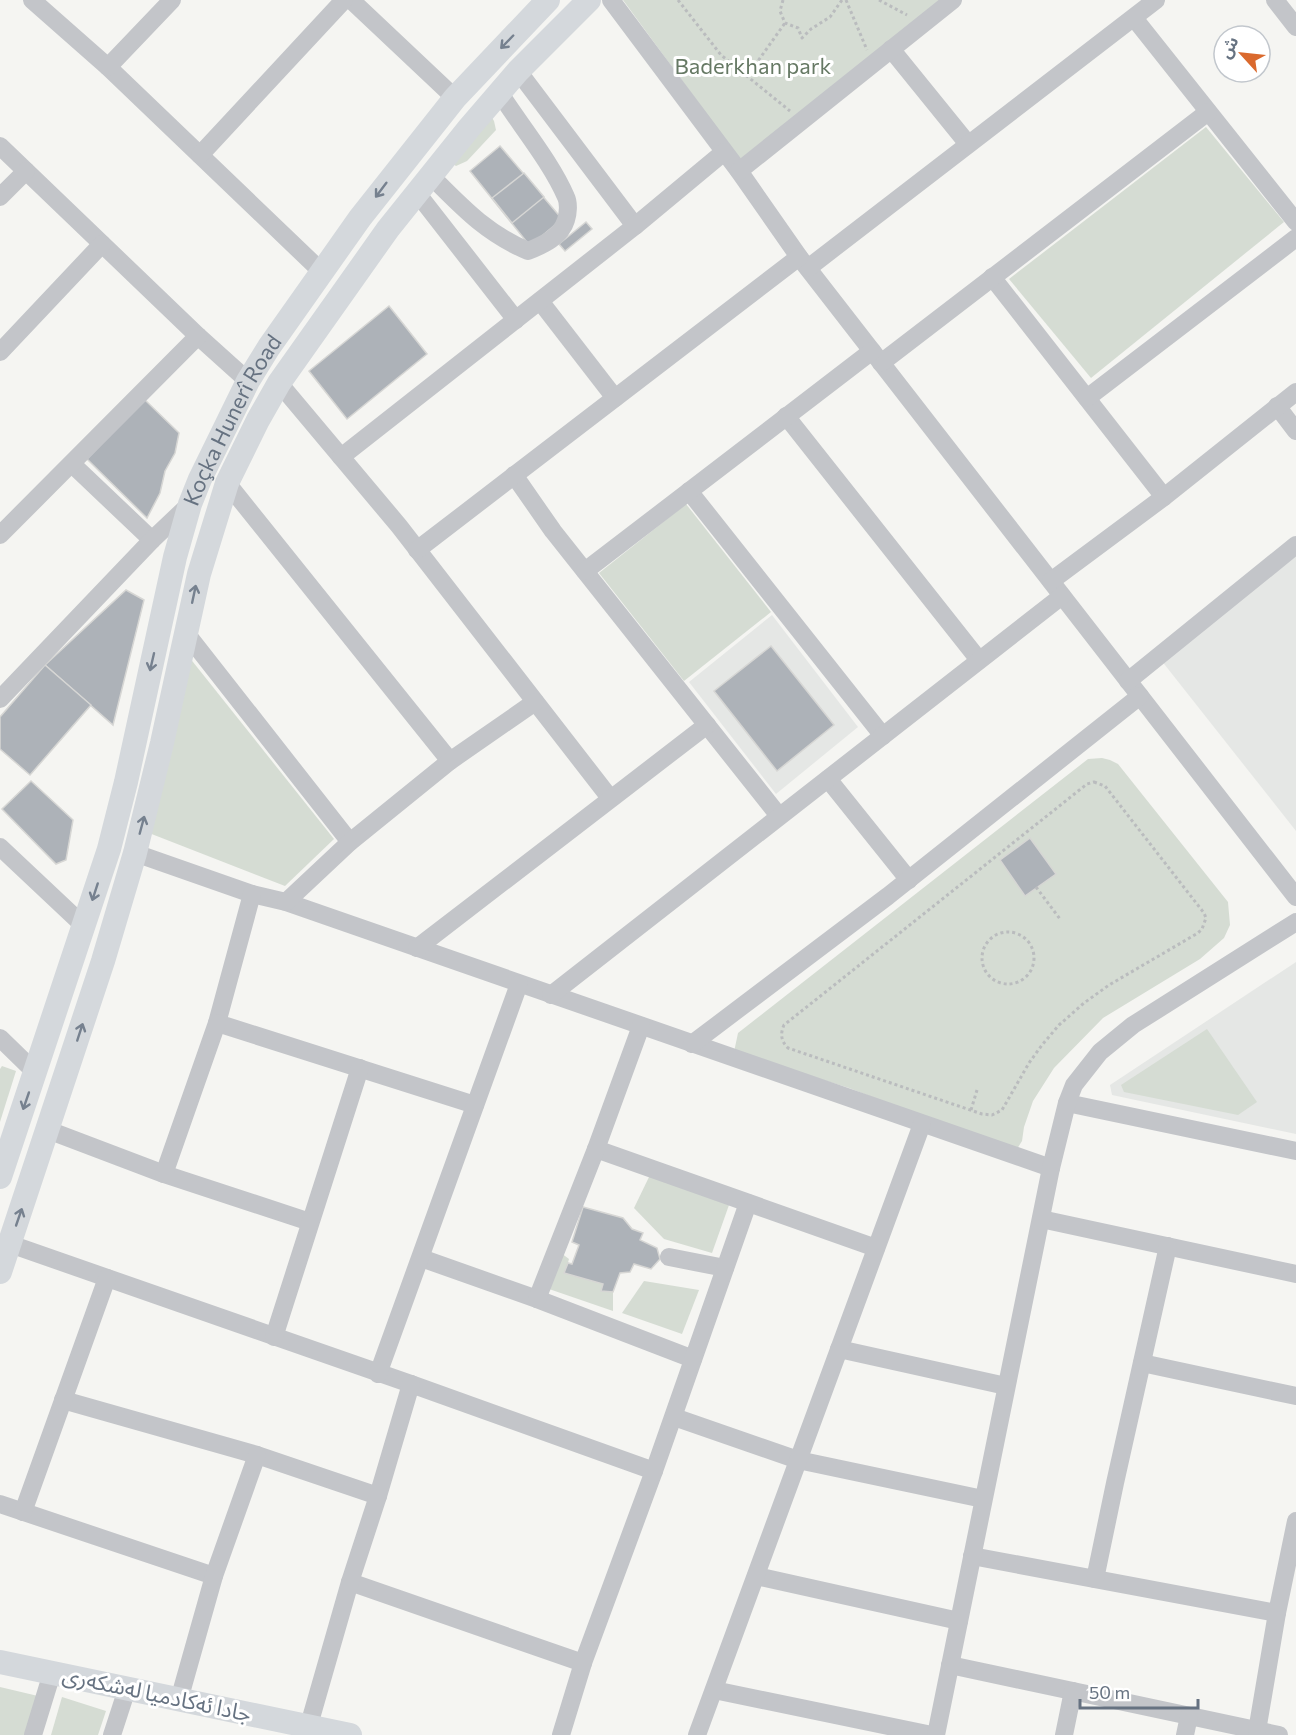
<svg xmlns="http://www.w3.org/2000/svg" width="1296" height="1735" font-family="Commissioner,'Noto Sans Arabic',sans-serif">
<rect width="100%" height="100%" fill="#f5f5f2"/>
<g fill="#e5e7e5">
<polygon points="1296,553 1296,831 1161,660"/>
<polygon points="772,615 858,727 776,794 689,682"/>
<polygon points="1296,962 1296,1134 1112,1095 1110,1085"/>
</g>
<g fill="#d5dcd3">
<polygon points="623,0 941,0 741,161"/>
<polygon points="488,111 494,121 496,130 467,161 456,166 445,158"/>
<polygon points="1206,127 1284,222 1091,378 1009,279"/>
<polygon points="686,504 771,612 684,681 599,573"/>
<polygon points="189,657 334,839 285,886 149,833"/>
<polygon points="1102,758 1110,760 1118,764 1228,902 1230,925 1224,938 1200,959 1103,1018 1054,1068 1033,1101 1024,1127 1022,1141 1017,1149 1008,1150 849,1088 734,1052 738,1033 1088,759"/>
<polygon points="1207,1029 1257,1102 1238,1115 1124,1092 1121,1085"/>
<polygon points="2,1066 16,1071 0,1122 0,1069"/>
<polygon points="650,1175 729,1205 712,1253 664,1239 634,1208"/>
<polygon points="561,1253 569,1259 565,1273 603,1284 601,1291 613,1292 613,1311 549,1289"/>
<polygon points="644,1281 699,1290 682,1334 622,1313"/>
<polygon points="0,1687 38,1696 28,1735 0,1735"/>
<polygon points="62,1697 106,1711 98,1735 51,1735"/>
</g>
<g fill="#adb2b8" stroke="#d6d6d4" stroke-width="1.5">
<polygon points="500,146 562,219 530,246 470,171"/>
<polygon points="524,173 544,197 512,223 492,198"/>
<polygon points="586,222 592,229 565,251 559,244"/>
<polygon points="389,306 427,354 347,419 309,371"/>
<polygon points="144,399 179,433 175,453 165,471 160,493 147,518 87,459"/>
<polygon points="126,590 144,600 113,725 45,665"/>
<polygon points="771,646 834,725 777,771 714,691"/>
<polygon points="45,665 91,705 30,775 0,749 0,717"/>
<polygon points="31,781 73,820 66,860 56,864 2,809"/>
<polygon points="1030,838 1056,874 1025,896 1000,860"/>
<polygon points="583,1207 623,1218 632,1229 643,1233 640,1240 657,1248 660,1259 651,1269 634,1264 630,1272 620,1273 613,1292 601,1291 603,1284 564,1273 568,1263 572,1264 579,1245 572,1242"/>
</g>
<g fill="none" stroke-linecap="round" stroke-linejoin="round">
<g stroke="#babcbe" stroke-width="3" stroke-dasharray="3 3" stroke-linecap="butt">
<polyline points="678,0 721,55 790,111"/>
<polyline points="783,0 780,11 785,23 798,28 802,38 811,29 830,17 842,0"/>
<polyline points="846,0 867,50"/>
<polyline points="879,0 907,15"/>
<polyline points="748,75 785,23"/>
<path d="M1094 782 1105 786 1204 913 1206 918 1202 929 1198 933 1109 985 1084 1003 1059 1025 1042 1045 1029 1063 1002 1110 992 1115 982 1114 788 1048C781 1041 780 1034 784 1025L1087 784Z"/>
<polyline points="1036,887 1060,919"/>
<circle cx="1008" cy="958" r="26"/>
<polyline points="971,1110 977,1090"/>
</g>
<g stroke="#c3c5c9" stroke-width="18">
<polyline points="32,0 108,67 323,273"/>
<polyline points="351,0 455,98"/>
<polyline points="611,0 739,171 799,257 1296,897"/>
<polyline points="1275,0 1296,27"/>
<polyline points="1134,18 1296,222"/>
<polyline points="891,49 968,144"/>
<polyline points="108,67 172,0"/>
<polyline points="518,71 635,226"/>
<polyline points="0,146 198,336 248,381"/>
<polyline points="200,155 344,0"/>
<polyline points="739,171 953,0"/>
<path d="M431 176C463 208 486 233 528 251 543 245 561 237 566 220 568 214 569 203 566 197 551 162 520 125 499 92"/>
<polyline points="417,193 516,320"/>
<polyline points="0,197 26,171"/>
<polyline points="808,268 1156,0"/>
<polyline points="992,277 1164,497"/>
<polyline points="540,301 615,398"/>
<polyline points="0,352 102,244"/>
<polyline points="881,363 1208,112"/>
<polyline points="279,383 399,526 610,798"/>
<polyline points="1087,398 1296,238"/>
<polyline points="1277,406 1296,431"/>
<polyline points="786,416 979,660"/>
<polyline points="341,457 635,226 724,152"/>
<polyline points="72,464 152,540"/>
<polyline points="514,475 553,531 779,816"/>
<polyline points="227,483 450,761"/>
<polyline points="689,491 883,736"/>
<polyline points="0,535 198,336"/>
<polyline points="417,550 799,257"/>
<polyline points="585,571 872,351"/>
<polyline points="1051,581 1164,497 1296,392"/>
<polyline points="186,633 350,842"/>
<polyline points="1128,681 1296,545"/>
<polyline points="0,699 152,540 190,504"/>
<polyline points="828,779 909,880"/>
<polyline points="0,847 84,926"/>
<polyline points="135,853 252,894 286,902 1051,1168"/>
<polyline points="252,894 217,1023 475,1105"/>
<polyline points="286,902 350,842 450,761 535,702"/>
<polyline points="417,948 707,725"/>
<polyline points="551,995 1062,596"/>
<polyline points="0,1038 36,1073"/>
<polyline points="692,1044 888,896 1140,696"/>
<polyline points="1067,1103 1296,1151"/>
<polyline points="48,1130 164,1174 310,1222"/>
<polyline points="596,1149 876,1248"/>
<polyline points="164,1174 217,1023"/>
<polyline points="1041,1219 1296,1274"/>
<polyline points="10,1244 411,1384 654,1471"/>
<polyline points="669,1257 725,1268"/>
<polyline points="421,1258 537,1299 693,1359"/>
<polyline points="537,1299 596,1149 641,1026"/>
<polyline points="274,1337 360,1068"/>
<polyline points="839,1349 1006,1386"/>
<polyline points="1142,1363 1296,1396"/>
<polyline points="378,1374 519,984"/>
<polyline points="63,1400 257,1455 378,1496"/>
<polyline points="674,1417 798,1460 983,1499"/>
<polyline points="0,1504 214,1576"/>
<polyline points="23,1512 107,1278"/>
<polyline points="972,1556 1277,1613"/>
<polyline points="756,1576 959,1621"/>
<polyline points="1095,1579 1115,1483 1168,1246"/>
<polyline points="350,1582 583,1663"/>
<polyline points="950,1665 1279,1735"/>
<polyline points="714,1690 932,1735"/>
<polyline points="179,1700 214,1576 257,1455"/>
<polyline points="309,1725 350,1582 378,1496 411,1384"/>
<polyline points="1257,1731 1277,1613 1296,1521"/>
<polyline points="33,1735 52,1673"/>
<polyline points="112,1735 127,1689"/>
<polyline points="561,1735 583,1663 654,1471 748,1203"/>
<polyline points="697,1735 922,1124"/>
<polyline points="936,1735 1051,1168 1067,1103 1074,1085 1100,1052 1133,1025 1296,922"/>
<polyline points="1064,1735 1073,1691"/>
<polyline points="1185,1735 1189,1716"/>
</g>
<g stroke="#d4d8dc" stroke-width="24">
<path id="s1" d="M0 1177 109 849 126 782 175 557 190 504 200 479 248 381 269 347 360 218 455 98 548 0"/>
<polyline points="0,1272 103,961 135,853 162,743 199,574 227,483 258,420 279,383 388,229 469,128 518,71 589,0"/>
<polyline points="0,1662 350,1735"/>
</g>
</g>
<defs><path id="oneway-shaft" d="M-6 0H5M1.5-3L5.5 0L1.5 3" fill="none" stroke-width="1.6" stroke-linecap="round" stroke-linejoin="round" transform="scale(1.5)"/></defs>
<g stroke="#76818f">
<use href="#oneway-shaft" transform="translate(507 42) rotate(134)"/>
<use href="#oneway-shaft" transform="translate(381 190) rotate(127)"/>
<use href="#oneway-shaft" transform="translate(194 594) rotate(-78)"/>
<use href="#oneway-shaft" transform="translate(152 662) rotate(103)"/>
<use href="#oneway-shaft" transform="translate(142 825) rotate(-75)"/>
<use href="#oneway-shaft" transform="translate(95 892) rotate(108)"/>
<use href="#oneway-shaft" transform="translate(80 1032) rotate(-72)"/>
<use href="#oneway-shaft" transform="translate(26 1101) rotate(109)"/>
<use href="#oneway-shaft" transform="translate(19 1217) rotate(-71)"/>
</g>
<g text-anchor="middle" stroke-width="6" stroke-linejoin="round" paint-order="stroke">
<g font-size="22" fill="#667964" stroke="#fff">
<text x="753" y="74">Baderkhan park</text>
</g>
<g font-size="22" fill="#667281" stroke="#fff">
<text dy="8" stroke="none"><textPath href="#s1" startOffset="794">Koçka Hunerî Road</textPath></text>
<text transform="translate(157 1694) rotate(12)" y="8">جادا ئه‌كادميا له‌شكه‌رى</text>
</g>
</g>
<g transform="translate(1242 54) rotate(297)"><circle r="28" fill="#ffffff" stroke="#c2c7cd" stroke-width="1.5"/>
<path d="M0-4.5L10 22L0 15L-10 22Z" fill="#da692d"/>
<text y="-9" font-size="16" font-weight="bold" text-anchor="middle" fill="#667281">ش</text>
</g>
<path d="M1080 1699v9h118v-9" fill="none" stroke="#667281" stroke-width="3"/>
<text x="1089" y="1699" font-size="18" fill="#667281" stroke="#ffffff" stroke-width="4.5" paint-order="stroke">50 m</text>
</svg>
